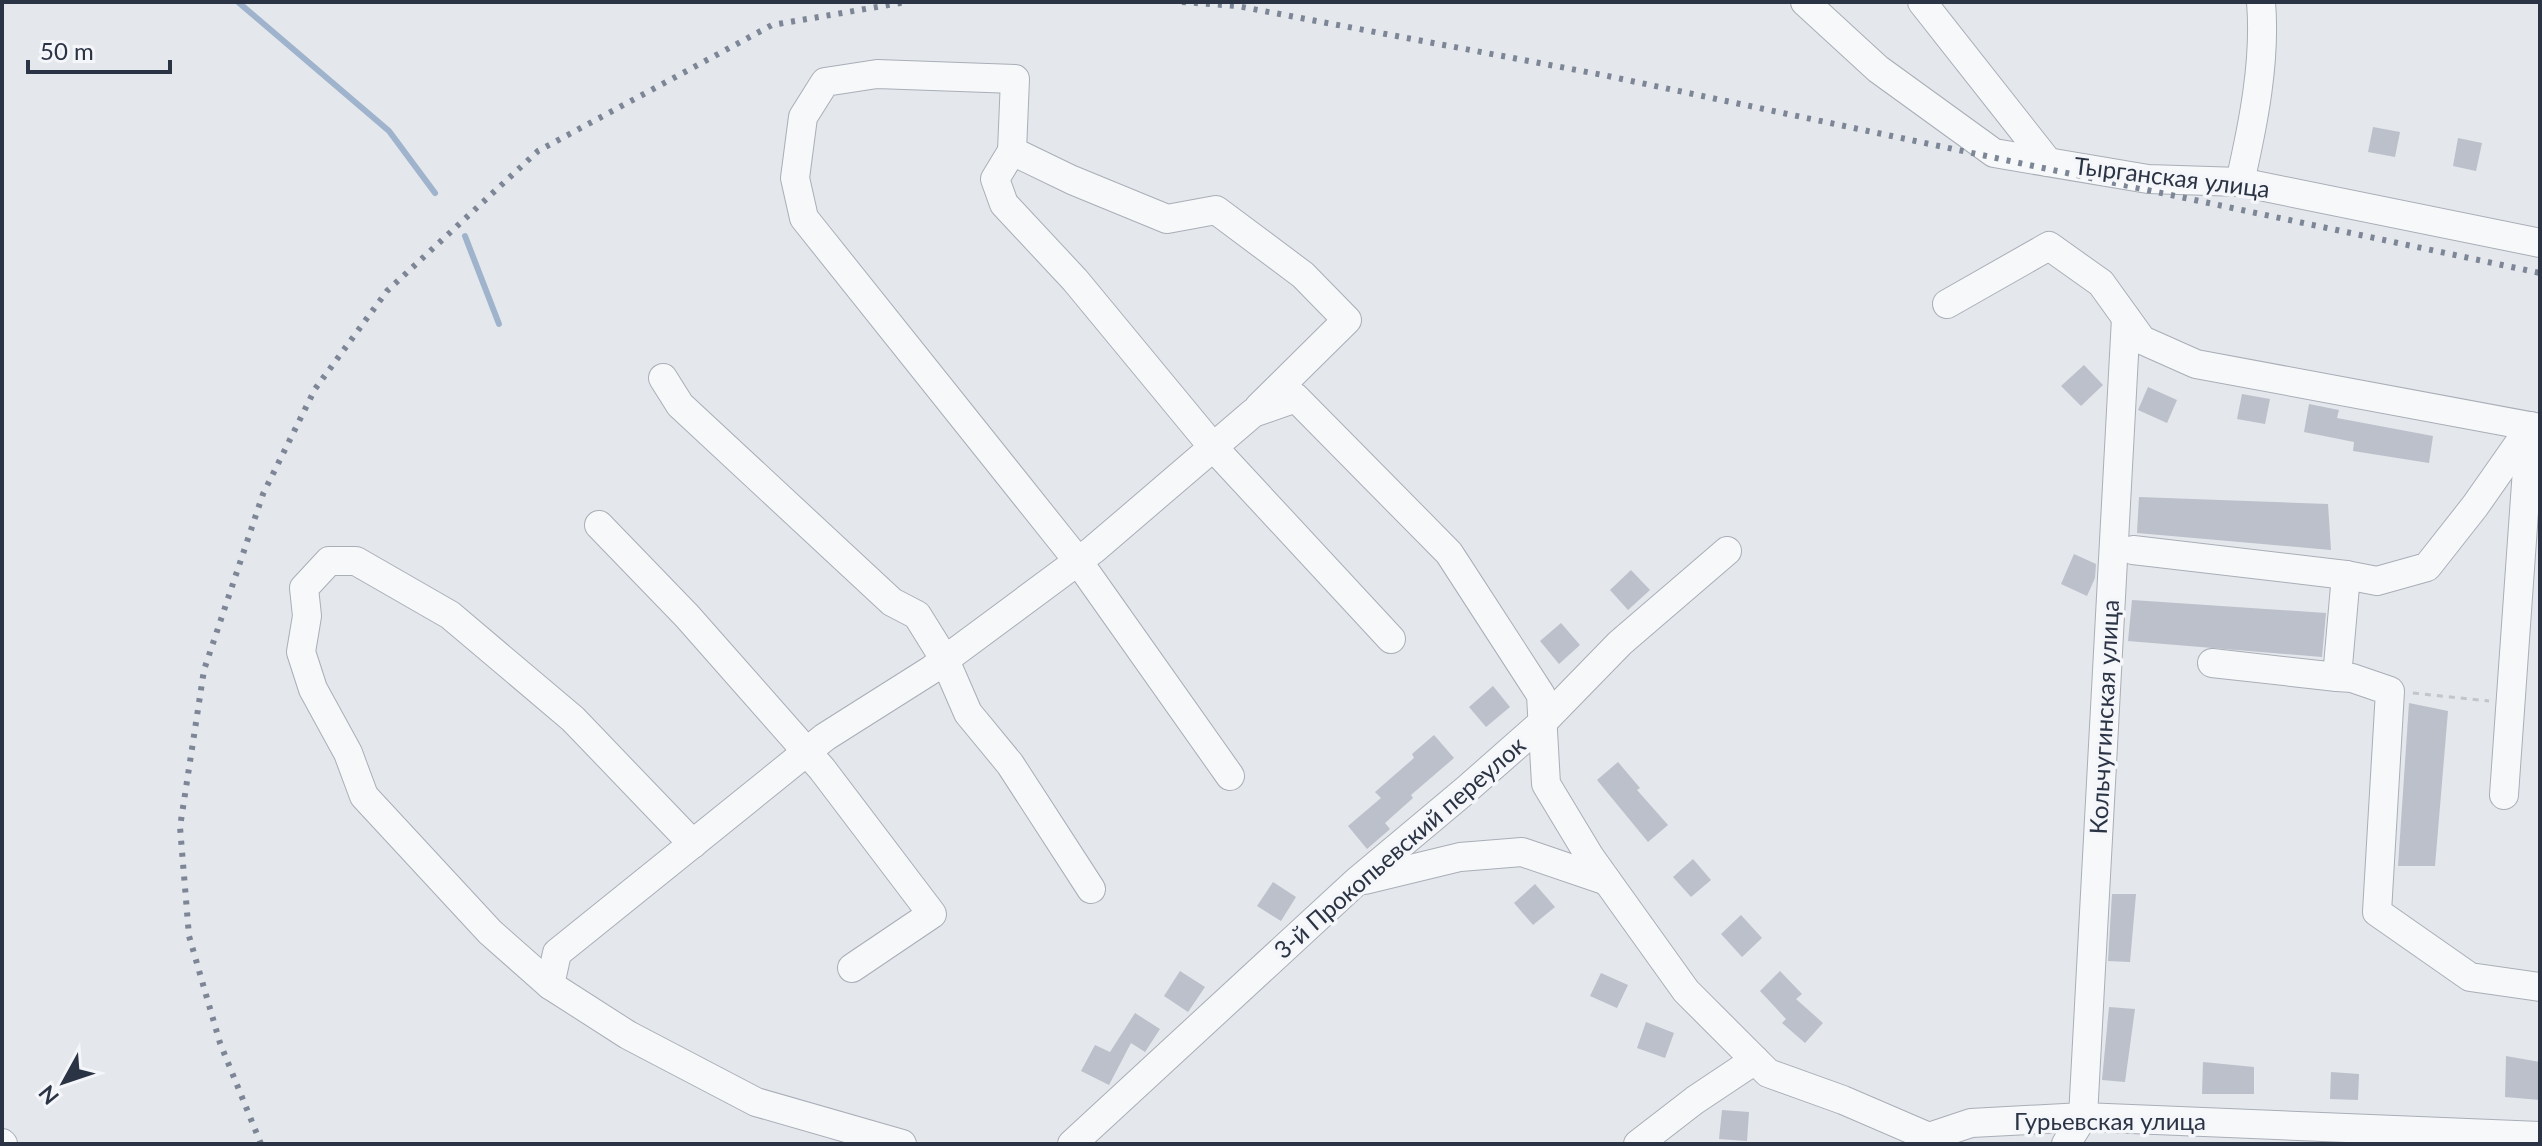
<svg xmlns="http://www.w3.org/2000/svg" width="2542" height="1146" font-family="Lato,sans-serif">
<rect width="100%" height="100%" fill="#e4e7ec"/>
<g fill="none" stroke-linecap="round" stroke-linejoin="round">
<g stroke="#9fb4cc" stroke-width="6">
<polyline points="238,2 389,131 435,193"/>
<polyline points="465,236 499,324"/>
</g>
</g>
<g fill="#bbc0ca">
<polygon points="2373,127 2400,132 2395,157 2368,152"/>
<polygon points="2458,138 2482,143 2476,171 2453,166"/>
<polygon points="2084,365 2103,385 2081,406 2061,386"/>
<polygon points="2148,387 2177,400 2167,423 2138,410"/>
<polygon points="2242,394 2270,399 2265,424 2237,419"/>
<polygon points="2309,404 2339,410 2337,418 2433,436 2429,463 2353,451 2354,442 2304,432"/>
<polygon points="2139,497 2328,504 2331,550 2137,533"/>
<polygon points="2074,554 2096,564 2095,578 2087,596 2061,584"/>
<polygon points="1631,570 1650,590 1628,610 1610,590"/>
<polygon points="2132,600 2326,613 2322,657 2128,641"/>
<polygon points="1561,623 1580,645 1559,664 1540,641"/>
<polygon points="1493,686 1510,707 1486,727 1469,707"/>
<polygon points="2409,703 2448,711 2435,866 2398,866"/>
<polygon points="1434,735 1454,758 1411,795 1413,798 1385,823 1390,829 1367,849 1348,826 1381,798 1375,792 1414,758 1412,754"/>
<polygon points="1618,762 1640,788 1637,790 1668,825 1648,842 1597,780"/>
<polygon points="1693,859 1711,880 1691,897 1673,877"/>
<polygon points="1273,882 1296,897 1281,921 1257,906"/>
<polygon points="1535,884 1555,907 1533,925 1514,903"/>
<polygon points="2112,894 2136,894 2130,962 2108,961"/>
<polygon points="1741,915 1762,938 1742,957 1721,934"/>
<polygon points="1180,971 1205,987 1188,1012 1164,996"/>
<polygon points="1780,971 1802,994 1796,999 1823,1023 1805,1043 1782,1023 1786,1019 1760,991"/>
<polygon points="1601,973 1628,985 1617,1008 1590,996"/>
<polygon points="2109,1007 2135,1009 2125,1082 2102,1080"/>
<polygon points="1135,1013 1160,1029 1145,1052 1131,1043 1109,1085 1081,1071 1095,1045 1110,1052"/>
<polygon points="1646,1022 1674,1033 1665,1058 1637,1048"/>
<polygon points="2506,1056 2540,1062 2540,1100 2505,1097"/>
<polygon points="2203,1062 2254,1067 2254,1094 2202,1094"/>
<polygon points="2331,1072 2359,1074 2358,1100 2330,1099"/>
<polygon points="1722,1110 1749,1112 1747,1141 1719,1139"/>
</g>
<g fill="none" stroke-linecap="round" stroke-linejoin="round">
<g stroke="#a9aeb7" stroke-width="30">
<g id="minor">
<polyline points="1805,2 1878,69 1994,153 2148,179 2240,182 2540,243"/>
<polyline points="1922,2 2048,162"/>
<polyline points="1012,151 995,179 1004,204 1075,280 1213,447 1391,639"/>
<path d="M2240 182C2253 125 2266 61 2261 2"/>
<polyline points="1947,304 2049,246 2101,283 2142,340 2196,364 2540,428"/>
<polyline points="663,378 680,405 892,602 917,615 945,660 968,713 1010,764 1091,889"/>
<polyline points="599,525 687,616 822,769 932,914 852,968"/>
<polyline points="2133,550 2346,575"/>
<polyline points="2212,663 2337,677 2346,575 2377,581 2427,567 2475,506 2531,426"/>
<polyline points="2337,677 2352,678 2390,691 2377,912 2470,977 2540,987"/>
<polyline points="1230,776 1078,561 804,218 795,178 803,117 825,82 877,74 1015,79 1012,151 1072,180 1167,219 1216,210 1303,275 1347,320 1259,407"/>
<polyline points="2504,795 2530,427"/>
<polyline points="1365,880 1460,857 1522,852 1607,881"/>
<polyline points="550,985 490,932 364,796 348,753 313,689 301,652 307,616 304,588 329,561 356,561 450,615 573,719 693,844"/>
<polyline points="1929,1137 1971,1123 2083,1117 2540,1136"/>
<polyline points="2,1143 3,1144"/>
<polyline points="902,1144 756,1102 628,1035 550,985 557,953 825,737 931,670 1093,550 1253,413 1296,398 1449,553 1541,695 1546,784 1590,857 1686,991 1768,1073 1843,1100 1929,1137"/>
<polyline points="1072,1144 1356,882 1467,789 1543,722 1620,643 1727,551"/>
<polyline points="1638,1144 1695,1100 1755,1060"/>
<polyline points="2066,1144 2083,1117 2126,318"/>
</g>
</g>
<polyline stroke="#c2c5cb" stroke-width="3" stroke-dasharray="6 6" stroke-linecap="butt" points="2413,693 2489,701"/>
<use href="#minor" stroke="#f7f8fa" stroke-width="28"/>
<g stroke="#7d8696" stroke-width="6" stroke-dasharray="4 8" stroke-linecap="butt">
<polyline points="1182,2 1237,6 1603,75 2540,273"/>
<polyline points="261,1144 220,1043 189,936 180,827 204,670 263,494 315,389 387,291 538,151 772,25 906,2"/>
</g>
</g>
<g text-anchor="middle" stroke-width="7" stroke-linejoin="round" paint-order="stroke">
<g font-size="24" fill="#2b3445" stroke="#f4f6f9">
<text transform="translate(2172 178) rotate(7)" y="8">Тырганская улица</text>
<text transform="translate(2105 717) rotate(-87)" y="8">Кольчугинская улица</text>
<text transform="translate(1400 848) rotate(-41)" y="8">3-й Прокопьевский переулок</text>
<text x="2110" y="1130">Гурьевская улица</text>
</g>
</g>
<rect width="2542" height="1146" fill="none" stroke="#2b3445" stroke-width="8"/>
<g transform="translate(64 1082) rotate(230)" stroke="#f4f6f9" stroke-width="6" paint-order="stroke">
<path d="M0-6L14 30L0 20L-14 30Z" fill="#2b3445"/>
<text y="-12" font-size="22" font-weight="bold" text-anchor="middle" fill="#2b3445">N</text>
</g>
<path d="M28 60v12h142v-12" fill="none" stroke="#2b3445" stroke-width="4"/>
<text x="40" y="60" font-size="24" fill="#2b3445" stroke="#f4f6f9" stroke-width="6" paint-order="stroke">50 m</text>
</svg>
